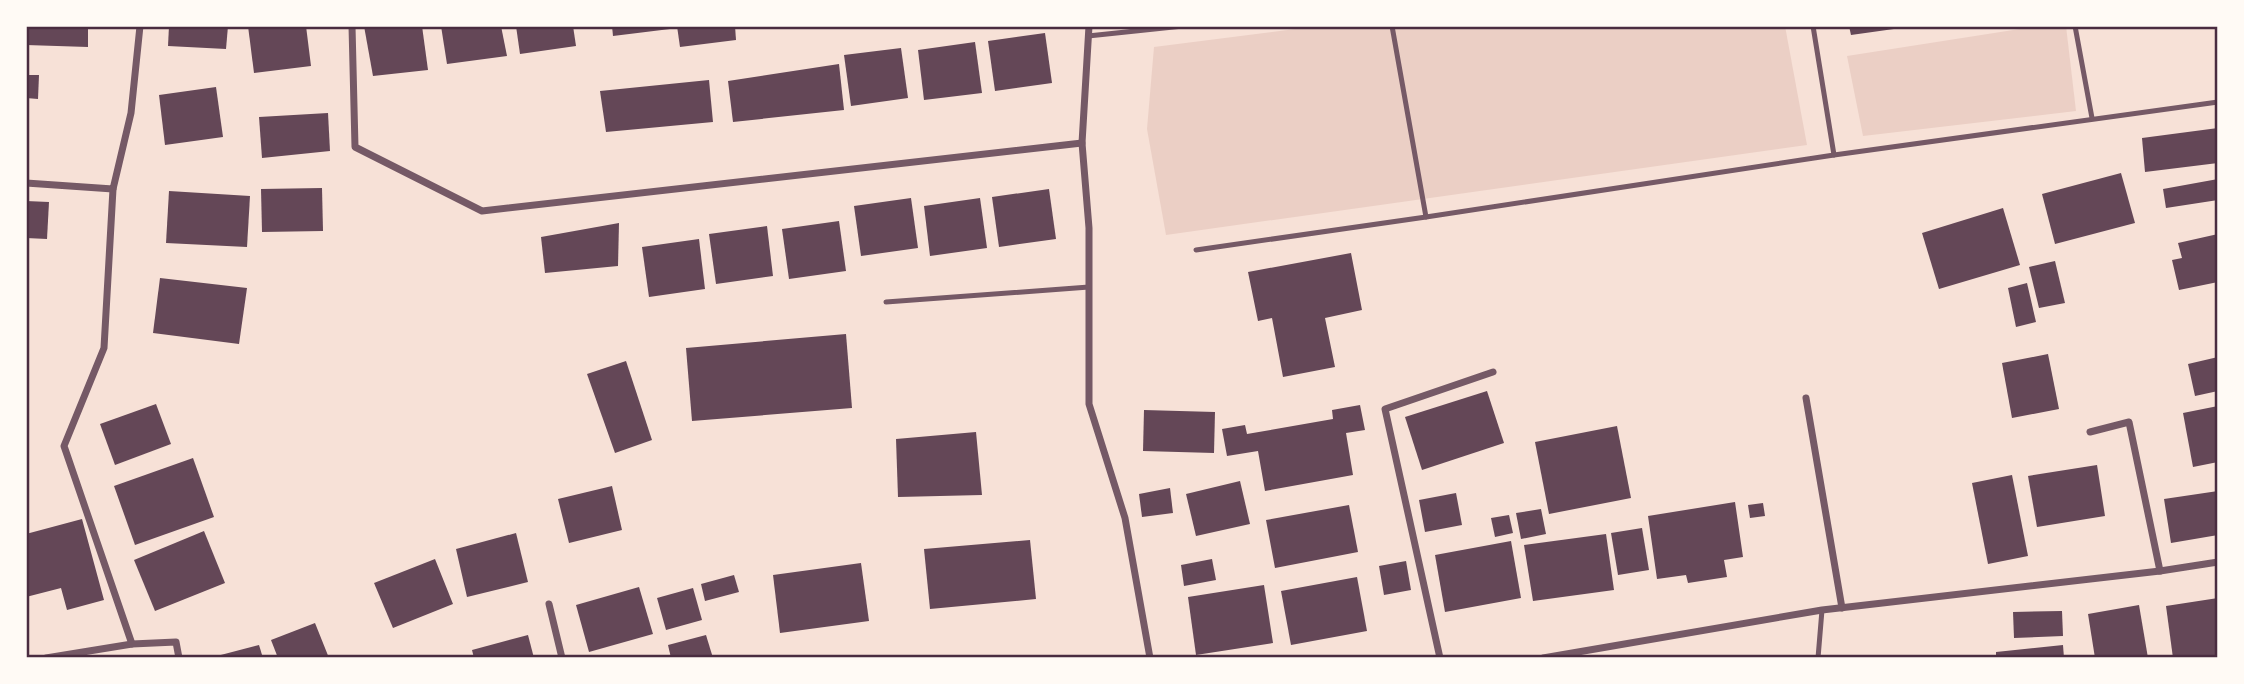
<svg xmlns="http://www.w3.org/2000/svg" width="2244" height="684" font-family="'Open Sans',sans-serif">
<rect width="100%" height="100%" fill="#f7e1d7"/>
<g fill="#ebcfc5">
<polygon points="1318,26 1785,26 1807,145 1166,235 1147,129 1154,47"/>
<polygon points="2038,26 2066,26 2076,111 1863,136 1847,56"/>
</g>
<g fill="#644757">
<polygon points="26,26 88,26 88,47 26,45"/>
<polygon points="169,26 228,26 226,49 168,46"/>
<polygon points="248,26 306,26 311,66 254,73"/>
<polygon points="364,26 422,26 428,70 373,76"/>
<polygon points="441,26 501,26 507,56 447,64"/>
<polygon points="516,26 573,26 576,46 520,54"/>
<polygon points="612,26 670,26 670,29 613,36"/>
<polygon points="677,26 735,26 736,40 680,47"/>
<polygon points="1849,26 1901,26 1901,28 1851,35"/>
<polygon points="1045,33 1052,83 995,91 988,41"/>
<polygon points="975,42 982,93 924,100 918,50"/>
<polygon points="901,48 908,98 851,106 844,55"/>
<polygon points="839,64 844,110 733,122 728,81"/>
<polygon points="26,75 39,75 38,99 26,98"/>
<polygon points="709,80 713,122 606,132 600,91"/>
<polygon points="216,87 223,137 165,145 159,95"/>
<polygon points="328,113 330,151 262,158 259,117"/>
<polygon points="2218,128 2218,163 2145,172 2142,138"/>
<polygon points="2121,173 2135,223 2055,244 2042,194"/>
<polygon points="2218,179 2218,200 2166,208 2163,189"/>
<polygon points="322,188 323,231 262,232 261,189"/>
<polygon points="1049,189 1056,239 999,247 992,197"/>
<polygon points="169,191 250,196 247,247 166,243"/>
<polygon points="911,198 918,248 861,256 854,206"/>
<polygon points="980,198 987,248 930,256 924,206"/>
<polygon points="26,201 49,202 47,239 26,238"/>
<polygon points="2003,208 2020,265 1939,289 1922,233"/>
<polygon points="839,221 846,271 789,279 782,229"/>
<polygon points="619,223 618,266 545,273 541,237"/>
<polygon points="767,226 773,276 716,284 709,234"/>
<polygon points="2218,234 2218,282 2179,290 2172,260 2182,258 2178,243"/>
<polygon points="699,239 705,289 649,297 642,247"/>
<polygon points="1351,253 1362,310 1325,318 1335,367 1283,377 1272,318 1258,321 1248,272"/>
<polygon points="2055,261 2065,303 2039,308 2029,267"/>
<polygon points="160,278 247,288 239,344 153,333"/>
<polygon points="2027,283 2036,322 2016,327 2008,288"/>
<polygon points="846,334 852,408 692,421 686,348"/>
<polygon points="2048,354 2059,409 2012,418 2002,363"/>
<polygon points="2218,357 2218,391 2195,396 2188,364"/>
<polygon points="626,361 652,440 615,453 587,374"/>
<polygon points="1487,391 1504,443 1422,470 1405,417"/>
<polygon points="156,404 171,444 115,465 100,424"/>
<polygon points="1360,405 1365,430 1346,433 1353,475 1265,491 1258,451 1227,456 1222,429 1245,425 1247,434 1333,419 1332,410"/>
<polygon points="2218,406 2218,462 2193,467 2183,413"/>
<polygon points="1144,410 1215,412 1214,453 1143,451"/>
<polygon points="1617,426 1631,498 1549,514 1535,442"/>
<polygon points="976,432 982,495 898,497 896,439"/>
<polygon points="193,458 214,517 135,545 114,486"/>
<polygon points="2097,465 2105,516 2037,527 2028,476"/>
<polygon points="2012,475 2028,556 1988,564 1972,483"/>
<polygon points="1240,481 1250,524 1196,536 1186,494"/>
<polygon points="612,486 622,530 569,543 558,499"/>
<polygon points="1170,488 1173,513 1142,517 1139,494"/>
<polygon points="2218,491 2218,535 2171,543 2164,499"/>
<polygon points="1456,493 1462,525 1425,532 1419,500"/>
<polygon points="1735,502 1743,557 1724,560 1727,577 1688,583 1686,575 1657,579 1648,516"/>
<polygon points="1763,503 1765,516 1750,518 1748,505"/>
<polygon points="1349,505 1358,552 1275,568 1266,520"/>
<polygon points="1541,509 1546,534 1521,539 1516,513"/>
<polygon points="1509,515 1513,533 1495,537 1491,518"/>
<polygon points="82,519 104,600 67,610 61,588 26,597 26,534"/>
<polygon points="1642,528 1649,570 1618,575 1611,533"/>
<polygon points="204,531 225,583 155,611 134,560"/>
<polygon points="516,533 528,582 467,597 456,549"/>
<polygon points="1606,534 1614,590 1533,601 1524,545"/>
<polygon points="1030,540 1036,599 930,609 924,549"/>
<polygon points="1511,541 1521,598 1445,612 1435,555"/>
<polygon points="435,559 453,604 393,628 374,583"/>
<polygon points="1212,559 1216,580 1184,586 1181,565"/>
<polygon points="1406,561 1411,590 1384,595 1379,566"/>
<polygon points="861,563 869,621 780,633 773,575"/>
<polygon points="734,575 739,592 705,601 701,584"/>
<polygon points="1357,577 1367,631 1291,645 1281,591"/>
<polygon points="1264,585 1273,643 1196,655 1188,597"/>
<polygon points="639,587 653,634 589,652 576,605"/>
<polygon points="693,588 702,620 666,630 657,598"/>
<polygon points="2218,598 2218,658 2173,658 2166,606"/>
<polygon points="2139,605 2148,658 2095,658 2088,614"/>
<polygon points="2062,611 2063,636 2014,638 2013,612"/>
<polygon points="315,623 329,658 278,658 271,640"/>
<polygon points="528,635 534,658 474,658 472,650"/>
<polygon points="706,635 713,658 671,658 668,645"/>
<polygon points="259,645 263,658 213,658 213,657"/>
<polygon points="2063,645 2064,658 1996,658 1996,652"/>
</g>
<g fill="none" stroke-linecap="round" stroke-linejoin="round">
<g stroke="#755966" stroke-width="5">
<polyline points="1392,26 1426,217 1834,155"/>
<polyline points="1813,26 1834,155 2218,102"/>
<polyline points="2075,26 2092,118"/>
<polyline points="1088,36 1183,26"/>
<polyline points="1196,250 1426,217"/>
<polyline points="886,302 1089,287"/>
<polyline points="1818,658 1822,610"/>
</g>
<g stroke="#755966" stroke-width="7">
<polyline points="352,26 355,147 482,211 1082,143"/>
<polyline points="1089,26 1082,143 1089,228 1089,404 1125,518 1150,658"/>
<polyline points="26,183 113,189 131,113 140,26"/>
<polyline points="113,189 104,348 64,446 132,644"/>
<polyline points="1806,398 1842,608"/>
<polyline points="2090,432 2129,422 2160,571"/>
<polyline points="549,604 562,658"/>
<polyline points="46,658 132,644 176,642 179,658"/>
<polyline points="1440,658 1385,409 1493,372"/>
<polyline points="1543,658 1822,610 2160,571 2218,562"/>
</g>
</g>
<rect width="2244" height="684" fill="none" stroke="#fffaf5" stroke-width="56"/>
<rect x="28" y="28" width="2188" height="628" fill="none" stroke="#4a2c40" stroke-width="2.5"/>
</svg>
